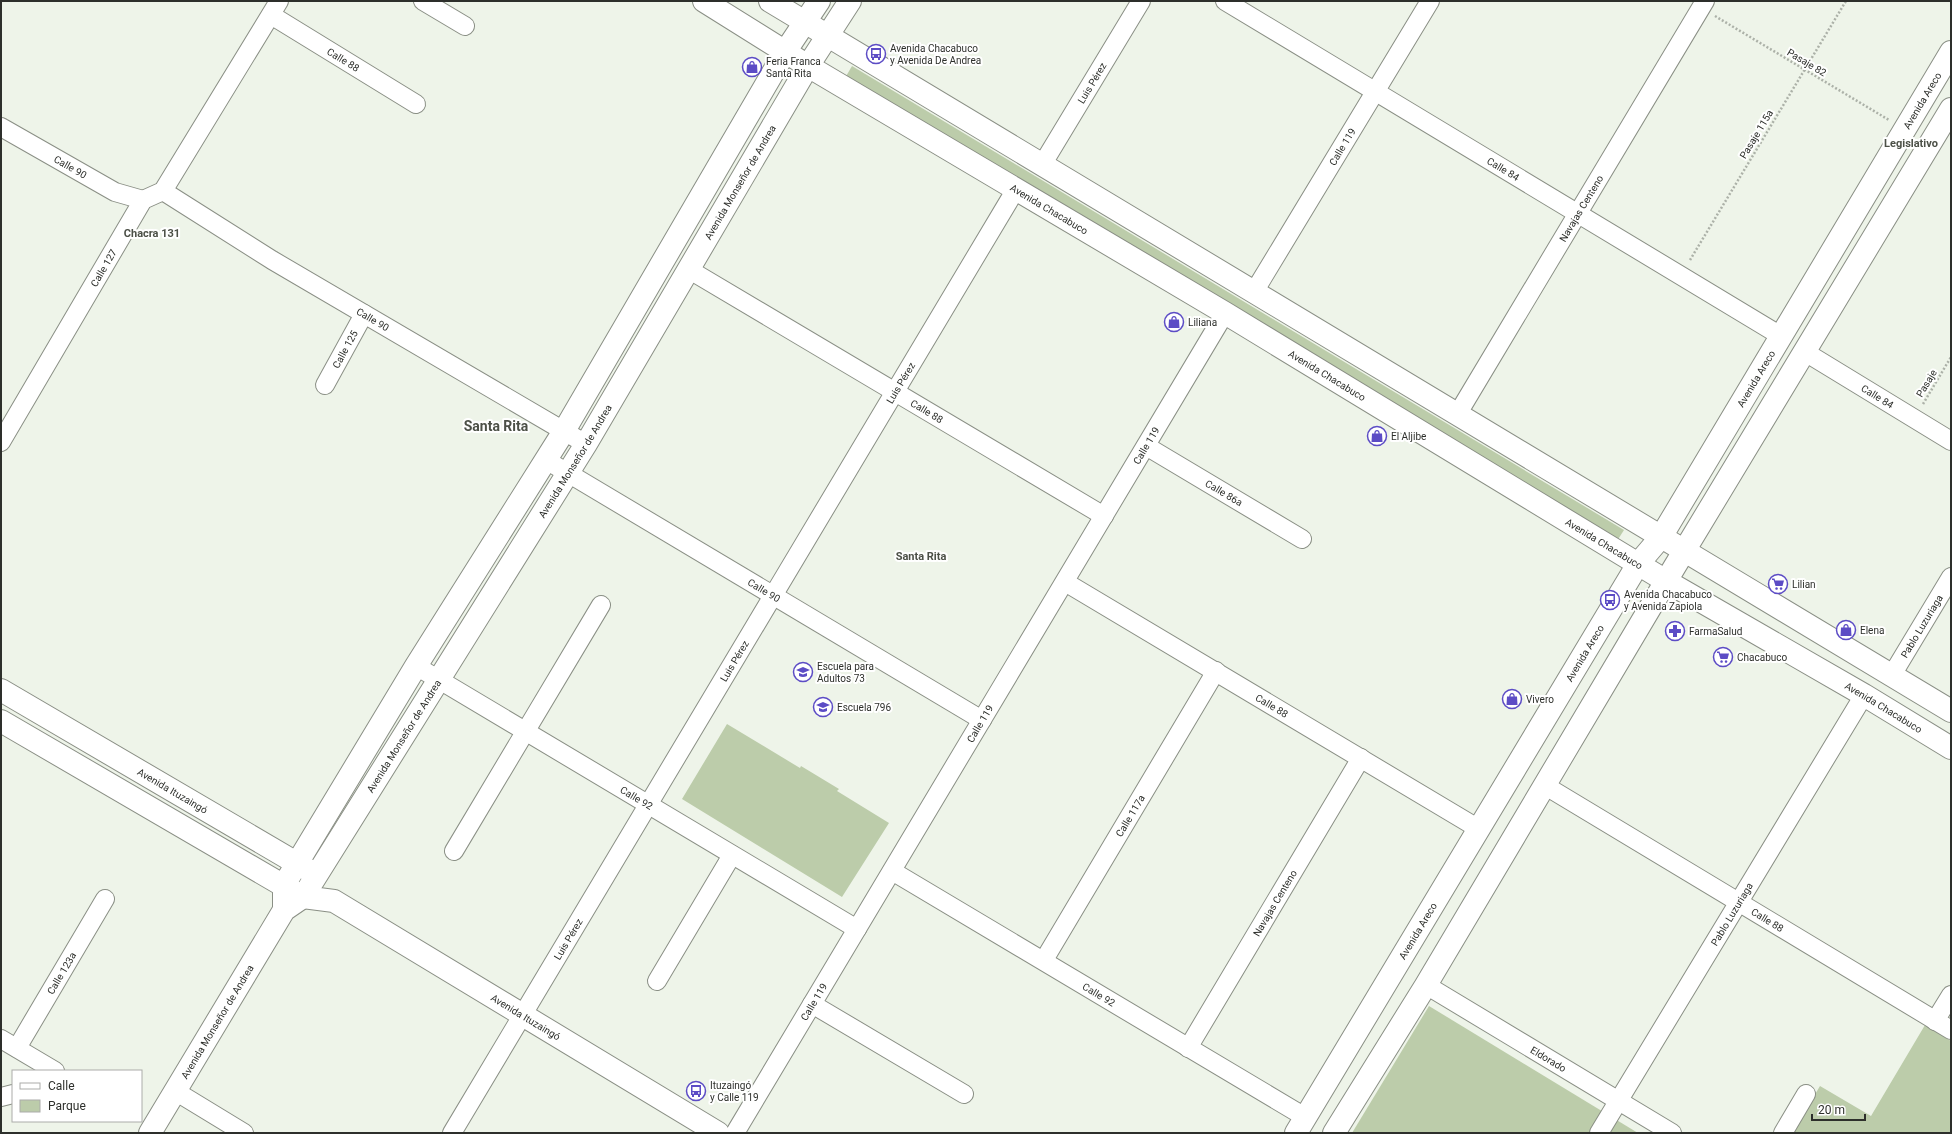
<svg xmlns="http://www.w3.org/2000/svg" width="1952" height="1134" font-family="Roboto,sans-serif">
<rect width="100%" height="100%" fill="#eef4e9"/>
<g fill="#bcccaa">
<polygon points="852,66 1624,530 1617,541 845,78"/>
<polygon points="727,724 800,768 801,766 839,789 837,791 889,823 842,897 682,799"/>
<polygon points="1429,1006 1638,1133 1352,1133"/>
<polygon points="1925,1025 1951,1041 1951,1133 1792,1133 1820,1086 1871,1116"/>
</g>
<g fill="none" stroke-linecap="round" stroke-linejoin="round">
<g stroke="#8a8f85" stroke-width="20">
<g id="street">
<polyline points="423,1 465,26"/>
<path id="s1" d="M1225 1 1781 336"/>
<path id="s2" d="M271 15 416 104"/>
<path id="s3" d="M1 127 115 192 143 200"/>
<path id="s4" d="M1042 165 1141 1"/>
<path id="s5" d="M163 191 272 260 586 444"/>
<path id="s6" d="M688 269 1104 516"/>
<path id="s7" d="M1254 292 1430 1"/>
<path id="s8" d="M1805 352 1951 441"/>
<path id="s9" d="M325 385 364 314"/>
<path id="s10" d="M1457 415 1705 1"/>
<path id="s11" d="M1 442 143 200 163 191 279 1"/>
<path id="s12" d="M1146 446 1302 539"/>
<path id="s13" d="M546 460 982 720"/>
<path id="s14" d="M1065 582 1479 829"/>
<path id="s15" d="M416 666 857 929"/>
<path id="s16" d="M1892 675 1951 577"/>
<path id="s17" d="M1544 785 1951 1030"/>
<polyline points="454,851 601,605"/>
<path id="s18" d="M892 871 1305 1117"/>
<path id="s19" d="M1044 960 1216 671"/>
<polyline points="657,981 732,855"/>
<path id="s20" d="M1426 985 1672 1133"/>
<polyline points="812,1004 964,1094"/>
<polyline points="1935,1021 1951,995"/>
<polyline points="1,1039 55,1071"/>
<path id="s21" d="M17 1048 105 899"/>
<path id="s22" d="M1188 1048 1361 758"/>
<polyline points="175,1091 244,1133"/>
<polyline points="1,1097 13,1094"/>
<path id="s23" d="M452 1133 1016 189"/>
<path id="s24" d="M735 1133 1225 313"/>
<path id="s25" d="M1599 1133 1864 695"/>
<polyline points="1783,1133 1806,1094"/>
</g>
</g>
<g stroke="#8a8f85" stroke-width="24">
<g id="secondary">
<path id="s26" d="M1 690 310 871"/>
<path id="s27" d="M1 721 303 897 334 901 718 1133"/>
<polyline points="284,910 284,885 416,666 564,431 785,52 819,1"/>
<path id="s28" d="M150 1133 284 910 303 897 586 444 808 66 850 1"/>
<path id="s29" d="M1296 1133 1638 564 1661 537 1951 52"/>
<polyline points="1334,1133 1426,985 1666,581 1951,109"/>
</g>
</g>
<g stroke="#8a8f85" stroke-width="24">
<g id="primary">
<path id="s30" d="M704 1 808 66 1225 313 1666 581 1864 695 1951 748"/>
<polyline points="770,1 1951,711"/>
</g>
</g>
<g stroke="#acb1a8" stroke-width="2.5" stroke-dasharray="2 2" stroke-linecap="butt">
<polyline points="1715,16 1889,120"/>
<polyline points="1690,260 1846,1"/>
<polyline points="1923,404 1951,357"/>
</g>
<use href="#street" stroke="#fff" stroke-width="18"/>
<use href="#secondary" stroke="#fff" stroke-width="22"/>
<use href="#primary" stroke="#fff" stroke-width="22"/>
</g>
<defs>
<g id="bus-ring" transform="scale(1)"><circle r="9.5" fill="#fff" stroke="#5c4cc5" stroke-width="1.5"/><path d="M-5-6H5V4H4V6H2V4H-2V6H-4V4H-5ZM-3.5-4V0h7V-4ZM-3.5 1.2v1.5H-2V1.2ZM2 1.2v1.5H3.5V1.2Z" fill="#5c4cc5"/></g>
<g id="shop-ring" transform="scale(1)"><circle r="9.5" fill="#fff" stroke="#5c4cc5" stroke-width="1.5"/><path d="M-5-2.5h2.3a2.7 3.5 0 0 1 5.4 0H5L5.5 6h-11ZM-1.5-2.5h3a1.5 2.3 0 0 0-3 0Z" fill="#5c4cc5"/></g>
<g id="supermarket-ring" transform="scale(1)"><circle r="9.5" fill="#fff" stroke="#5c4cc5" stroke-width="1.5"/><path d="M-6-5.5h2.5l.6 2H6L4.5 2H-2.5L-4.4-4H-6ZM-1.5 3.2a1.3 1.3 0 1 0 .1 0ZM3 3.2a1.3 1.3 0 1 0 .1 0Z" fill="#5c4cc5"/></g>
<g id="pharmacy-ring" transform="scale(1)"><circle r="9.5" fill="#fff" stroke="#5c4cc5" stroke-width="1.5"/><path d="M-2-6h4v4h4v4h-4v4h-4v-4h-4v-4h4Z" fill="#5c4cc5"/></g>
<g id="school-ring" transform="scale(1)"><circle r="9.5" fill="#fff" stroke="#5c4cc5" stroke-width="1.5"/><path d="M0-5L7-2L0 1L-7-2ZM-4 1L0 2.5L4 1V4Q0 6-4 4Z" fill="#5c4cc5"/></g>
</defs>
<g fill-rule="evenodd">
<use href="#bus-ring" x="876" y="54"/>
<use href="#shop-ring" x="752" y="67"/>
<use href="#shop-ring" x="1174" y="322"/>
<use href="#shop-ring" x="1377" y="436"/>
<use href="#supermarket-ring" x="1778" y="584"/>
<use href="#bus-ring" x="1610" y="600"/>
<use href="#shop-ring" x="1846" y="630"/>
<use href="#pharmacy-ring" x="1675" y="631"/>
<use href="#supermarket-ring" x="1723" y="657"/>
<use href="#school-ring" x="803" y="672"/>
<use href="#shop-ring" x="1512" y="699"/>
<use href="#school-ring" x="823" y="707"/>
<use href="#bus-ring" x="696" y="1091"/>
</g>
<g text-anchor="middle" stroke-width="4" stroke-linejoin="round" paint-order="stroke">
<g font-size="10" fill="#2d2f2b" stroke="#fff" text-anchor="start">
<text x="890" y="52">Avenida Chacabuco<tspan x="890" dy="12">y Avenida De Andrea</tspan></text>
<text x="766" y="65">Feria Franca<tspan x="766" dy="12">Santa Rita</tspan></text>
<text x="1188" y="326">Liliana</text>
<text x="1391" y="440">El Aljibe</text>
<text x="1792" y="588">Lilian</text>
<text x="1624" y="598">Avenida Chacabuco<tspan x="1624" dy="12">y Avenida Zapiola</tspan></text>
<text x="1860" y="634">Elena</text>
<text x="1689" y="635">FarmaSalud</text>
<text x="1737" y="661">Chacabuco</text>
<text x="817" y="670">Escuela para<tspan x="817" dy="12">Adultos 73</tspan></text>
<text x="1526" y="703">Vivero</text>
<text x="837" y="711">Escuela 796</text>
<text x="710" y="1089">Ituzaingó<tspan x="710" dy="12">y Calle 119</tspan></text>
</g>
<g font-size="10" fill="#2d2f2b" stroke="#fff">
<text dy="4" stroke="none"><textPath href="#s2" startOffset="85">Calle 88</textPath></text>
<text transform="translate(1807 62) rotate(31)" y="4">Pasaje 82</text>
<text dy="4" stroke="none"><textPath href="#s4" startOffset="96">Luis Pérez</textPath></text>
<text dy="4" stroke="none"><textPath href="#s29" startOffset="1208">Avenida Areco</textPath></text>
<text transform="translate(1756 134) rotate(-59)" y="4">Pasaje 115a</text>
<text dy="4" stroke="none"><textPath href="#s7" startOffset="170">Calle 119</textPath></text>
<text dy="4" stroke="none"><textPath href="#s3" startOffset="80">Calle 90</textPath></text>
<text dy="4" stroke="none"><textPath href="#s1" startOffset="325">Calle 84</textPath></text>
<text dy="4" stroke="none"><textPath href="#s28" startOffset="1121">Avenida Monseñor de Andrea</textPath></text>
<text dy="4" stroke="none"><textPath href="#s10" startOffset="241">Navajas Centeno</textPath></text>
<text dy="4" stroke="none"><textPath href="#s30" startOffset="403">Avenida Chacabuco</textPath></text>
<text dy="4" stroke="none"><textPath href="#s11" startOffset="202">Calle 127</textPath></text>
<text dy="4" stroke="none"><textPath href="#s5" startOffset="246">Calle 90</textPath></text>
<text dy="4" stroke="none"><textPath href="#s9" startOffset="41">Calle 125</textPath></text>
<text dy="4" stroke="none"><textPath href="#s30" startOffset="727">Avenida Chacabuco</textPath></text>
<text dy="4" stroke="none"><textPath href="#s29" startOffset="884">Avenida Areco</textPath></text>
<text dy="4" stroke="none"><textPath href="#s23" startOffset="874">Luis Pérez</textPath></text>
<text transform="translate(1926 383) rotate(-59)" y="4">Pasaje</text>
<text dy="4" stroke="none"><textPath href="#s8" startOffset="85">Calle 84</textPath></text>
<text dy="4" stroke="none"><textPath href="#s6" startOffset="278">Calle 88</textPath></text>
<text dy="4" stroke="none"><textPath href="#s24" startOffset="801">Calle 119</textPath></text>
<text dy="4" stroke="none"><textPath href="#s28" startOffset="797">Avenida Monseñor de Andrea</textPath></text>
<text dy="4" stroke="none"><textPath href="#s12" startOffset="91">Calle 86a</textPath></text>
<text dy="4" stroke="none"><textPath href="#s30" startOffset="1051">Avenida Chacabuco</textPath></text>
<text dy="4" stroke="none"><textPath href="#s13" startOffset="254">Calle 90</textPath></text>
<text dy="4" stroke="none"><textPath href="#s16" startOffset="57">Pablo Luzuriaga</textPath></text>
<text dy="4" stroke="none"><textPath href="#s29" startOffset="560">Avenida Areco</textPath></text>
<text dy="4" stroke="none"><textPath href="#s23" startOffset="550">Luis Pérez</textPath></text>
<text dy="4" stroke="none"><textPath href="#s14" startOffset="241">Calle 88</textPath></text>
<text dy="4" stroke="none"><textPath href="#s30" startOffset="1375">Avenida Chacabuco</textPath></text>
<text dy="4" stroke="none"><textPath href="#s24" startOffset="477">Calle 119</textPath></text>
<text dy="4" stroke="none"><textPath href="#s28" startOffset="473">Avenida Monseñor de Andrea</textPath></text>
<text dy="4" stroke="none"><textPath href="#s26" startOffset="199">Avenida Ituzaingó</textPath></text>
<text dy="4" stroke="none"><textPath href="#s15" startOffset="257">Calle 92</textPath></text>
<text dy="4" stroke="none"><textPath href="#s19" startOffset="168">Calle 117a</textPath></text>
<text dy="4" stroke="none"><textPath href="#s22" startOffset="169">Navajas Centeno</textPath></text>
<text dy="4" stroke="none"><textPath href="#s25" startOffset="256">Pablo Luzuriaga</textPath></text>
<text dy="4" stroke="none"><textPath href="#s17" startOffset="261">Calle 88</textPath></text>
<text dy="4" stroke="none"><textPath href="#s29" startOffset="236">Avenida Areco</textPath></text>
<text dy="4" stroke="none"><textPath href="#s23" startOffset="226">Luis Pérez</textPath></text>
<text dy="4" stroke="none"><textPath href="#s21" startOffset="87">Calle 123a</textPath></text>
<text dy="4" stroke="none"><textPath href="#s18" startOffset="241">Calle 92</textPath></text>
<text dy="4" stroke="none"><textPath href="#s24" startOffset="153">Calle 119</textPath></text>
<text dy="4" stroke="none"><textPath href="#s27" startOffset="605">Avenida Ituzaingó</textPath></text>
<text dy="4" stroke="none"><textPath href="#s28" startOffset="130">Avenida Monseñor de Andrea</textPath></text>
<text dy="4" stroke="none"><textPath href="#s20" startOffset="143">Eldorado</textPath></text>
</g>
<g font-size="11" font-weight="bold" fill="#4c5047" stroke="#fff">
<text x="1911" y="147">Legislativo</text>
<text x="152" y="237">Chacra 131</text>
<text x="921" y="560">Santa Rita</text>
</g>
<g font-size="14" font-weight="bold" fill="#4c5047" stroke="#fff">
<text x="496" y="431">Santa Rita</text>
</g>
</g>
<rect width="1952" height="1134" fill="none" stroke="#2d2f2b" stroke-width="4"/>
<rect x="12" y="1070" width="130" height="52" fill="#ffffff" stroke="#abacaa"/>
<rect x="20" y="1083" width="20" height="6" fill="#ffffff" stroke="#abacaa"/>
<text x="48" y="1090" font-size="12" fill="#2d2f2b">Calle</text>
<rect x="20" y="1100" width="20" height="12" fill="#bcccaa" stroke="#abacaa"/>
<text x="48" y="1110" font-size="12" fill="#2d2f2b">Parque</text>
<path d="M1812 1114v6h53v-6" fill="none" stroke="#2d2f2b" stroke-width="2"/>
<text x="1818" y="1114" font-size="12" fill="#2d2f2b" stroke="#ffffff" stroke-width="3" paint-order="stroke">20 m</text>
</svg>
